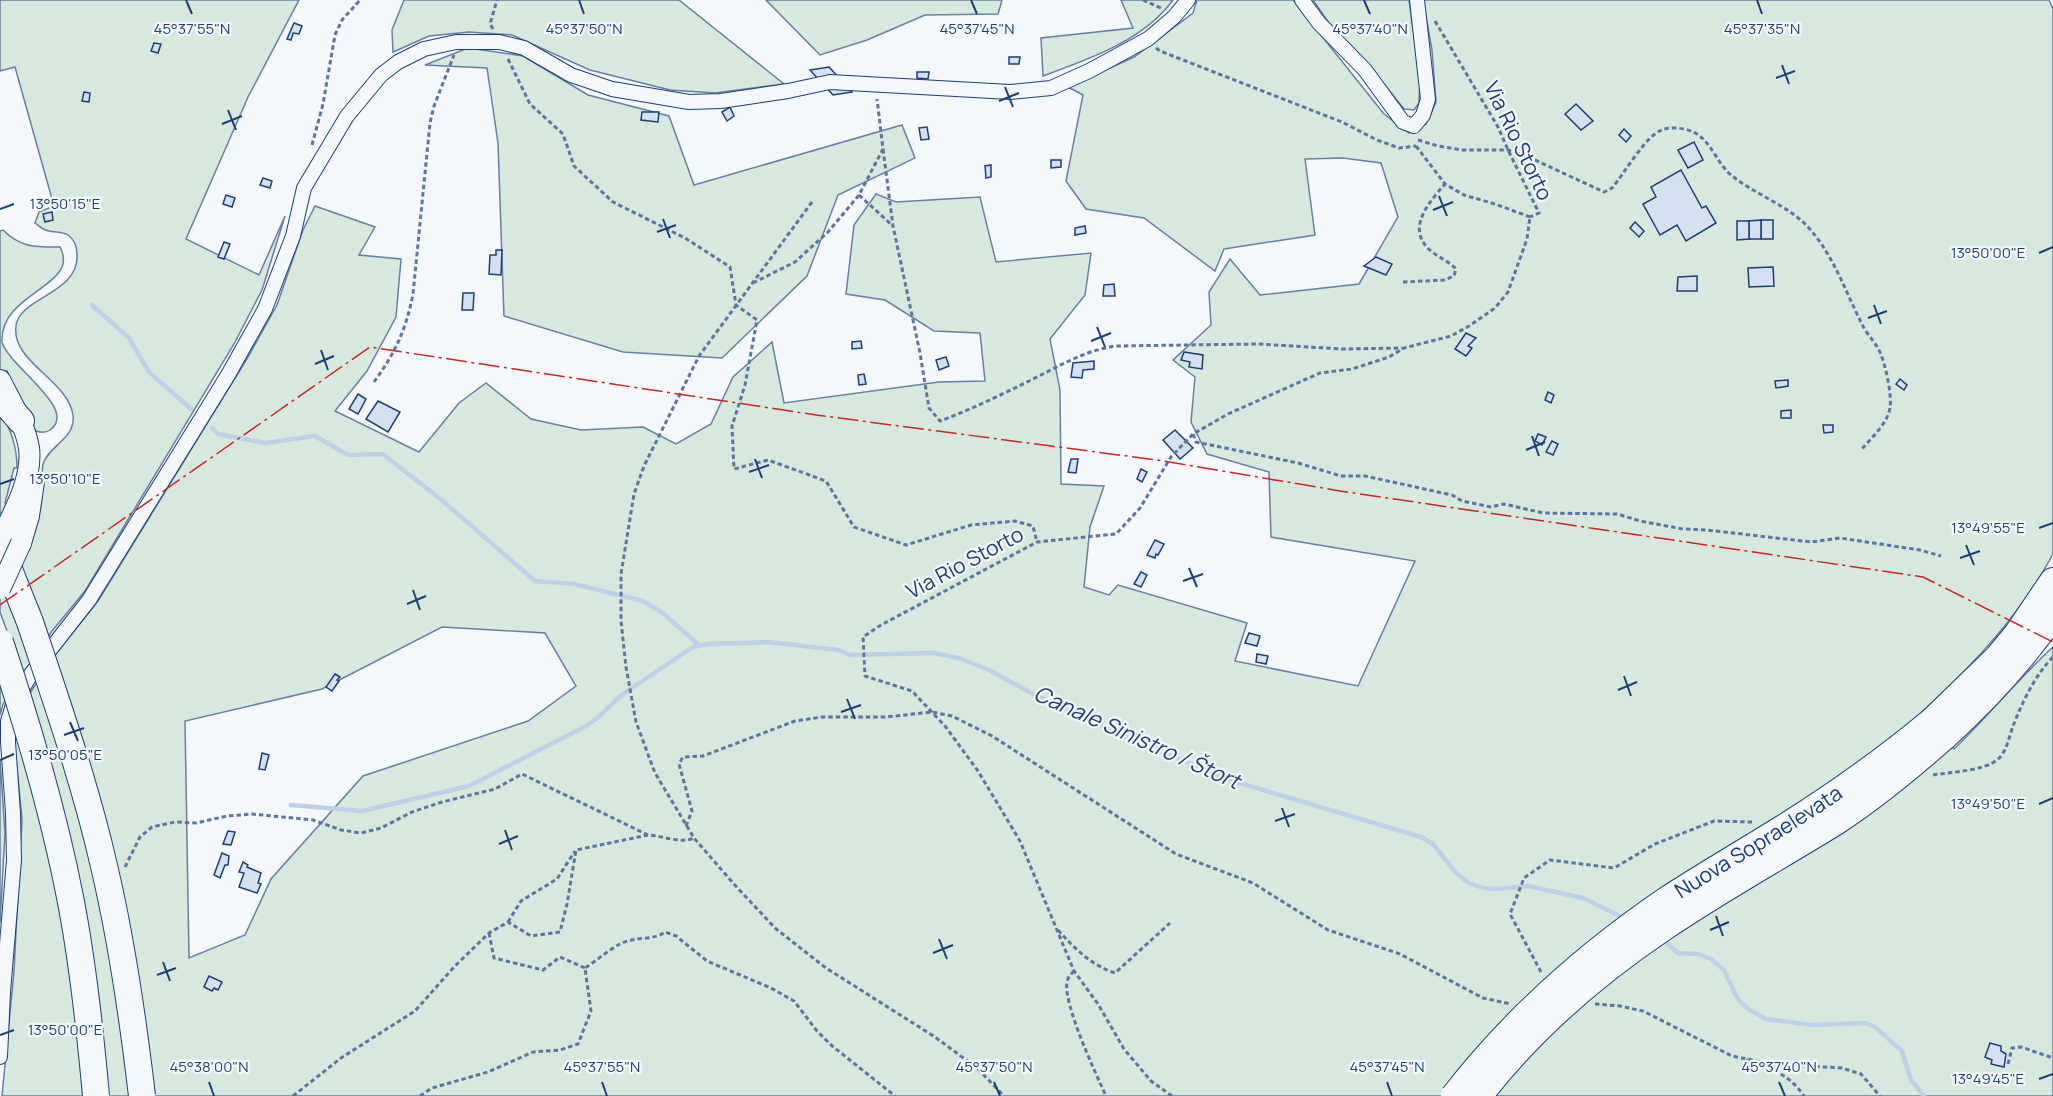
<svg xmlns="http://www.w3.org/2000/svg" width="2053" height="1096" font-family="Manrope,sans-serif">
<rect width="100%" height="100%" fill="#f4f7fb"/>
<g fill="#d7e8df" stroke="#687fa3" stroke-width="1.5" fill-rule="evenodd">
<path d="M0 0H299L248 97 186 239 259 275 285 216 262 290 234 344 85 591 52 631 3 704 0 715V634L7 631 0 612V583L40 617 0 511V411C11 430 17 446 17 468H14L5 503 25 553C33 535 41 516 42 496 43 486 41 474 43 464 49 445 76 439 73 415 68 380 11 362 16 326 19 297 80 294 77 254 77 246 75 240 68 235 62 231 53 233 46 230 42 229 38 225 35 223L39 212 54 206 15 67 0 71Z"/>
<polygon points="404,0 679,0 784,84 715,93 670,90 590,70 512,35 469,32 429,36 393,52 392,30"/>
<polygon points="766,0 1002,0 998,14 925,15 867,40 820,55"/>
<path d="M1121 0H1173C1143 41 1089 59 1043 76L1041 38 1133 28Z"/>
<path d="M1197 0H1293L1384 114 1409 133 1426 124 1436 102 1432 50 1423 0H2049L2053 9V554C2020 615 1974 664 1924 710L1954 749C1988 716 2018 679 2053 647V1096H2L14 971 22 819 14 737 25 701 51 660 98 601 248 357 277 305 303 230 315 206 375 227 359 255 401 259 396 317 367 371 335 411 419 452 459 403 486 383 531 419 581 430 643 427 676 444 711 424 733 377 772 342 784 403 939 382 985 381 980 333 934 331 885 300 846 294 854 225 876 194 896 202 980 197 996 262 1091 253 1085 295 1050 339 1060 390 1061 484 1104 486 1090 527 1084 587 1109 595 1118 585 1247 623 1235 661 1358 686 1415 561 1271 537 1269 472 1207 454 1191 422 1195 377 1173 360 1211 325 1209 292 1230 259 1260 295 1359 284 1398 217 1381 163 1343 158 1305 159 1315 235 1224 249 1215 271 1144 218 1086 209 1066 181 1083 95 1068 87 1134 57 1193 13ZM442 627 545 633 576 686 528 721 363 776 271 879 245 935 189 958 185 721 322 689Z"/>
<polygon points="1313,0 1409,0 1420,80 1419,103 1414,110 1404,109 1364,59 1329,23"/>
<polygon points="468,48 523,56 588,95 669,116 694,185 902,125 915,158 838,195 807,276 722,358 623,352 504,316 498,143 487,68 425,65"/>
<path d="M3 230C21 248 36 247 60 247 81 287 0 291 2 342 9 367 79 409 50 430 44 434 39 432 33 430L7 371 0 376V231Z"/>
<polygon points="0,759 5,833 0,923"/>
</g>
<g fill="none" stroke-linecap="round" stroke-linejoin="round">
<g stroke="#bed0e5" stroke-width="4.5">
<polyline points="92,305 129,338 149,372 191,409"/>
<polyline points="212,428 218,434 265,443 315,436 348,455 383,454 444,502 535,581 574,584 643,601 664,614 699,645"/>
<polyline points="291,805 362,811 469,786 586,726 596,719 623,694 693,647 709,644 768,642 838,650 851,655 933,653 959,658 989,670 1031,693 1125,736 1226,779 1421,837 1433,844 1457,874 1469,883 1483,888 1496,889 1528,886 1583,898 1626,919"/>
<polyline points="1662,939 1678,953 1698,954 1711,959 1724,970 1738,999 1748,1009 1766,1019 1812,1025 1866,1023 1875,1027 1902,1051 1911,1080 1924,1096"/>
</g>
</g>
<g fill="#d5e0f0" stroke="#1d3f73" stroke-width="1.5">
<polygon points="294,23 302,26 299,34 293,33 291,40 287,39"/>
<polygon points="154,43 161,44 158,53 151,51"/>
<polygon points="1009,57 1020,57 1019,64 1009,64"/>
<polygon points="829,67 852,92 833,95 810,70"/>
<polygon points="917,72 929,72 928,79 917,78"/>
<polygon points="84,92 90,93 89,102 82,101"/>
<polygon points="1576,104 1593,121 1581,130 1565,114"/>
<polygon points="730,107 734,116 727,121 722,112"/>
<polygon points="642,112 659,112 658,122 641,120"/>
<polygon points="927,127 929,139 921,140 919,128"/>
<polygon points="1624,129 1631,136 1626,142 1619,135"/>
<polygon points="1694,142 1703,160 1688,168 1678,150"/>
<polygon points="1051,160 1061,160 1061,167 1051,168"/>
<polygon points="991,165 991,177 986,178 985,166"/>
<polygon points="1681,170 1702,208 1706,206 1716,223 1686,241 1677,225 1660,235 1643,204 1656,197 1651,187"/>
<polygon points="263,178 272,181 270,188 260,185"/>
<polygon points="226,195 235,198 232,207 223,204"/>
<polygon points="52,212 53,220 45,222 43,214"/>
<rect x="1761" y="220" width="12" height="19"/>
<polygon points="1761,220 1761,239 1749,239 1749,221"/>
<polygon points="1737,221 1749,221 1749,239 1737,240"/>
<polygon points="1635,222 1644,231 1639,237 1630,228"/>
<polygon points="1085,226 1086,233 1075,235 1075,228"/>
<polygon points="224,242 230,244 224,259 218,257"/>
<polygon points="496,250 502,250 501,275 489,274 490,255 496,255"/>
<polygon points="1376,257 1392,264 1386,275 1364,266"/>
<polygon points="1773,267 1774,286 1749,287 1748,268"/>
<polygon points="1697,276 1697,291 1677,291 1678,277"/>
<polygon points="1114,284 1115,296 1103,296 1104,285"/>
<polygon points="463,293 474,293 473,310 462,310"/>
<polygon points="1466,333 1476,338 1468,346 1472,348 1466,356 1455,349"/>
<polygon points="861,341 862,348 852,349 852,342"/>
<polygon points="1184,352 1203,355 1202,369 1189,367 1190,362 1181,360"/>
<polygon points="946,357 949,366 939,370 936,360"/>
<polygon points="1094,361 1094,369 1083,370 1082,378 1071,377 1073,363"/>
<polygon points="864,374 866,384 859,385 858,375"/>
<polygon points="1900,379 1907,385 1904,390 1896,384"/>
<polygon points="1788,380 1788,386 1776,388 1775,381"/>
<polygon points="1548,392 1554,395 1551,403 1545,400"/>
<polygon points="358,394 366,399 358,414 349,409"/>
<polygon points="378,401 400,412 388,432 366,419"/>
<polygon points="1791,410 1791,418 1781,418 1781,411"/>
<polygon points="1823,425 1833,425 1833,432 1824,433"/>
<polygon points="1175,430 1193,448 1180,459 1163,440"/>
<polygon points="1538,434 1546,437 1542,445 1535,441"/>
<polygon points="1552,441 1558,444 1553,455 1546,452"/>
<polygon points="1071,459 1078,459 1076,473 1068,472"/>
<polygon points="1141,469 1147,472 1142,482 1137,479"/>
<polygon points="1155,540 1164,544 1158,555 1156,554 1155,558 1147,555"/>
<polygon points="1141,572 1147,575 1141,587 1134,584"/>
<polygon points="1249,633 1260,636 1257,646 1245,643"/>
<polygon points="1257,654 1268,656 1266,664 1256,662"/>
<polygon points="335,674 340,677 337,680 339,681 332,691 326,687"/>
<polygon points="262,753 269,755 265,770 259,769"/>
<polygon points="228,831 235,832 231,845 223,844"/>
<polygon points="222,853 229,856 228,865 225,865 220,878 214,875"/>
<polygon points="243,862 248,865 247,867 261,873 258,883 261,884 257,893 239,887 244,873 239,872"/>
<polygon points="209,976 222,982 218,990 214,988 212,991 204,987"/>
<polygon points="1990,1043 2001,1046 2001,1051 2006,1054 2004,1067 1991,1064 1992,1060 1985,1057"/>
</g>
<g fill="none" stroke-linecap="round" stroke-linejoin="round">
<g stroke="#1d3f73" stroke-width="16">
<g id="street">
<polyline points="1302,0 1319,23 1365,70 1403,122 1414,126 1423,115 1428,99 1417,0"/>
<polyline points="0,1057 3,992 14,860 13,813 8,742 8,721 13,705 31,674 89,600 228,375 265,309 293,236 304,188 347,116 381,75 398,62 424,49 456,42 499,42 524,48 571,75 612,89 689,102 721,101 788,91 830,82 1010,92 1051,88 1089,71 1148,39 1174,17 1188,0"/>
</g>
</g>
<g stroke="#1d3f73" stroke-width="22">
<g id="secondary">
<path d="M0 380C11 401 25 424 29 448 33 478 13 514 0 540"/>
<polyline points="21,543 29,516 34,482"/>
</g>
</g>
<g stroke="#1d3f73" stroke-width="28">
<g id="highway">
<polyline points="0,397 21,421"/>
<polyline points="0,547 30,622"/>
<polyline points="1932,721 1998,657 2017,634 2053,581"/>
<path d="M1944 737C1985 700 2021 661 2053 615"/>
</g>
</g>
<g stroke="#5e769c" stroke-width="3" stroke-dasharray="4.5 3" stroke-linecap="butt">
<polyline points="1143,0 1163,9"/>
<polyline points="1435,21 1498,127 1508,150 1539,213 1530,217"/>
<polyline points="493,29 490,24 497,0"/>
<polyline points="1156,48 1160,51 1342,122 1377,140 1399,148 1416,146"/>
<polyline points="508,59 530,104 563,134 574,166 613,202 685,238 730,267 736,305 757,320 745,385 732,426 734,469 768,460 826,481 854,527 906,545 971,525 1015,521 1033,526 1037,542"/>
<path d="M1418 140 1438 146 1462 150H1508L1522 154 1604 192 1612 188C1624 174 1646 135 1662 130 1668 127 1678 128 1684 129 1710 134 1713 159 1731 175 1753 193 1782 203 1803 222 1833 251 1845 292 1864 328 1869 337 1878 345 1881 355 1886 367 1892 395 1890 408 1887 424 1872 437 1862 449"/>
<polyline points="312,145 323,104 335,35 342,20 360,0"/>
<polyline points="1416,146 1445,184 1464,195 1495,204 1530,217"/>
<path d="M883 149 893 226 920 353 929 408 940 421C972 409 1003 394 1033 379 1061 365 1084 351 1115 346L1258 344 1343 349 1402 348"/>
<polyline points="859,195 893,226"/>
<polyline points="812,202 699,356 644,466 634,494 621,574 621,621 626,667 636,722 655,773 694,838 733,883 775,928 826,968 935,1037 977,1068 1004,1096"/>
<path d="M1403 282 1444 280 1454 276 1456 269C1448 260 1434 256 1426 246 1408 225 1431 200 1445 184"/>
<polyline points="753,283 795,262 828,232 859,195 883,149 877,99"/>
<path d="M374 382C395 353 406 330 413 294L430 123 434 106 454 55"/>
<polyline points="1193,434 1196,442 1298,463 1341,476 1365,476 1452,495 1462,501 1491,507 1504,504 1543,513 1617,514 1640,521 1683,529 1707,530 1811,542 1840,538 1920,550 1941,556"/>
<path d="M1933 775C1951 772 1983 771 1997 760 2007 752 2009 737 2013 726 2022 703 2035 675 2053 657"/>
<polyline points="686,826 692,811 679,764 683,757 703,756 795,721 822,717 886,717 932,712 952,716 992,736 1176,854 1253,883 1328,930 1400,954 1483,998 1511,1004"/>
<path d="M125 867 140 837 152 827 175 822 196 823 227 816 252 814 313 820 341 830 361 833 381 828 412 812 442 802 495 789 522 774 648 835C665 836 679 844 694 838"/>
<polyline points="508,922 521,901 557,879 575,851"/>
<path d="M1058 930C1075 949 1091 965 1115 973L1170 923"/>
<polyline points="489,933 494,958 543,970 560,957 585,968"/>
<path d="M1074 971C1071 974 1068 977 1067 982 1063 1004 1096 1074 1106 1096"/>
<polyline points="1541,972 1510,914 1524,878 1550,860 1614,868 1655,844 1714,821 1752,822"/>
<polyline points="1595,1004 1620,1006 1643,1011 1732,1056 1772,1064 1842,1068 1861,1074 1880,1096"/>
<path d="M1746 1060C1772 1070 1787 1072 1804 1096"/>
<polyline points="2008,1064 2012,1048 2021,1047 2053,1058"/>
<polyline points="293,1096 341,1058 415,1011 454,967 489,933 508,922 531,936 560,932 567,904 576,850 648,835"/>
<path d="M420 1096 432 1088 488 1072 533 1052 560 1050 578 1044 591 1011 585 968C596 961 610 949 620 944 635 936 653 941 665 932L676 936 707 961 771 988 794 1001 817 1031 831 1045 895 1096"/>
<polyline points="1172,1096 1151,1081 1124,1049 1098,1004 1074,971 1020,841 978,771 945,726 912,691 865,676 863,637 881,625 1037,542 1116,534 1140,508 1171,457 1193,434 1228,414 1320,373 1352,369 1389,357 1404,348 1451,336 1469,326 1495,308 1508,292 1527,239 1530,217"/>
</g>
<use href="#street" stroke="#f4f7fb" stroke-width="14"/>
<use href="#secondary" stroke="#f4f7fb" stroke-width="20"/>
<use href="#highway" stroke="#f4f7fb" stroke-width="26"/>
<g stroke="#1d3f73" stroke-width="22" stroke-linecap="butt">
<polyline id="secondary-bridge" points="0,589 21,543"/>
</g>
<g stroke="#1d3f73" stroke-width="28" stroke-linecap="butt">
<g id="highway-bridge">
<path d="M30 622C57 703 85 783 104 866 122 942 133 1019 142 1096"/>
<path d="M0 642C28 726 53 810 70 897 83 963 90 1029 96 1096"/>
<path id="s1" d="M1454 1096C1514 1019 1587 954 1668 899 1705 875 1743 853 1780 830 1833 797 1884 761 1932 721"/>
<path d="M1479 1096C1529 1031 1595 974 1663 928 1719 890 1779 857 1837 821 1875 796 1910 767 1944 737"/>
</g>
</g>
<use href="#secondary-bridge" stroke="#f4f7fb" stroke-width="20"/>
<use href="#highway-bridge" stroke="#f4f7fb" stroke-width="26"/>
<polyline stroke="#c62828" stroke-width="1.5" stroke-dasharray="21 4.5 3 4.5" stroke-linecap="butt" points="0,605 370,347 816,415 1157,460 1340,491 1923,577 2053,642"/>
</g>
<path fill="none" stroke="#1d3f73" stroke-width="2" d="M186 0 192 14M579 0 584 14M971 0 977 14M1364 0 1370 14M1757 0 1762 14M1782 65 1789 84M1776 78 1795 71M1005 87 1013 107M999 101 1019 93M228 110 236 130M222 124 242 116M1439 196 1447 216M0 209 14 204M1433 210 1453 202M663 219 670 238M657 232 676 225M2039 253 2053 247M1874 305 1881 324M1868 318 1887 311M1097 327 1105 347M1091 341 1111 333M321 350 328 370M315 364 334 356M1532 436 1539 456M1526 450 1545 442M755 459 762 478M749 472 769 465M0 484 14 479M2039 528 2053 523M1966 545 1974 565M1960 558 1980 551M1189 568 1197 587M1183 581 1203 574M413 590 420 610M407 604 426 596M1624 676 1631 696M1618 690 1637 682M847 699 855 719M841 712 861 705M70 722 78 741M64 735 84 728M0 760 14 754M2039 804 2053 798M1282 808 1289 827M1275 821 1295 814M505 830 512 850M499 844 518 836M1716 916 1723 936M1710 930 1729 922M939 939 947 959M933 953 953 945M163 962 170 981M157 975 176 968M0 1035 14 1030M2039 1079 2053 1074M209 1082 214 1096M602 1082 607 1096M994 1082 1000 1096M1387 1082 1392 1096M1779 1082 1785 1096"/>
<g text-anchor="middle" stroke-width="4.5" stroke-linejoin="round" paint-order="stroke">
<g font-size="21" fill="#1d3f73" stroke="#f4f7fb">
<text transform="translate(1518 141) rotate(64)" y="7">Via Rio Storto</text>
<text transform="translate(965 563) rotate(-28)" y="7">Via Rio Storto</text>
<text dy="7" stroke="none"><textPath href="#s1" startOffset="399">Nuova Sopraelevata</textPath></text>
</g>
<g font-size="22" font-style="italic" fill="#1d3f73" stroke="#f4f7fb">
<text transform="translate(1137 737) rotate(24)" y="8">Canale Sinistro / Štort</text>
</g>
</g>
<g font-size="15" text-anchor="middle" fill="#1d3f73" stroke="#f4f7fb" stroke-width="4.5" stroke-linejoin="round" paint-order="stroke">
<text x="192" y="34">45°37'55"N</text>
<text x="584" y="34">45°37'50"N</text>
<text x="977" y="34">45°37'45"N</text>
<text x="1370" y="34">45°37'40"N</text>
<text x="1762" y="34">45°37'35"N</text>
<text x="65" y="209">13°50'15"E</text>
<text x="1988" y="258">13°50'00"E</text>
<text x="65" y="484">13°50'10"E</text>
<text x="1988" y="533">13°49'55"E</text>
<text x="65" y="760">13°50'05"E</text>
<text x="1988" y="809">13°49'50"E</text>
<text x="65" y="1035">13°50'00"E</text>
<text x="209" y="1072">45°38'00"N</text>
<text x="602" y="1072">45°37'55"N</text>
<text x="994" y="1072">45°37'50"N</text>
<text x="1387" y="1072">45°37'45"N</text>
<text x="1779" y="1072">45°37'40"N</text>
<text x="1988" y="1084">13°49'45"E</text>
</g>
</svg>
